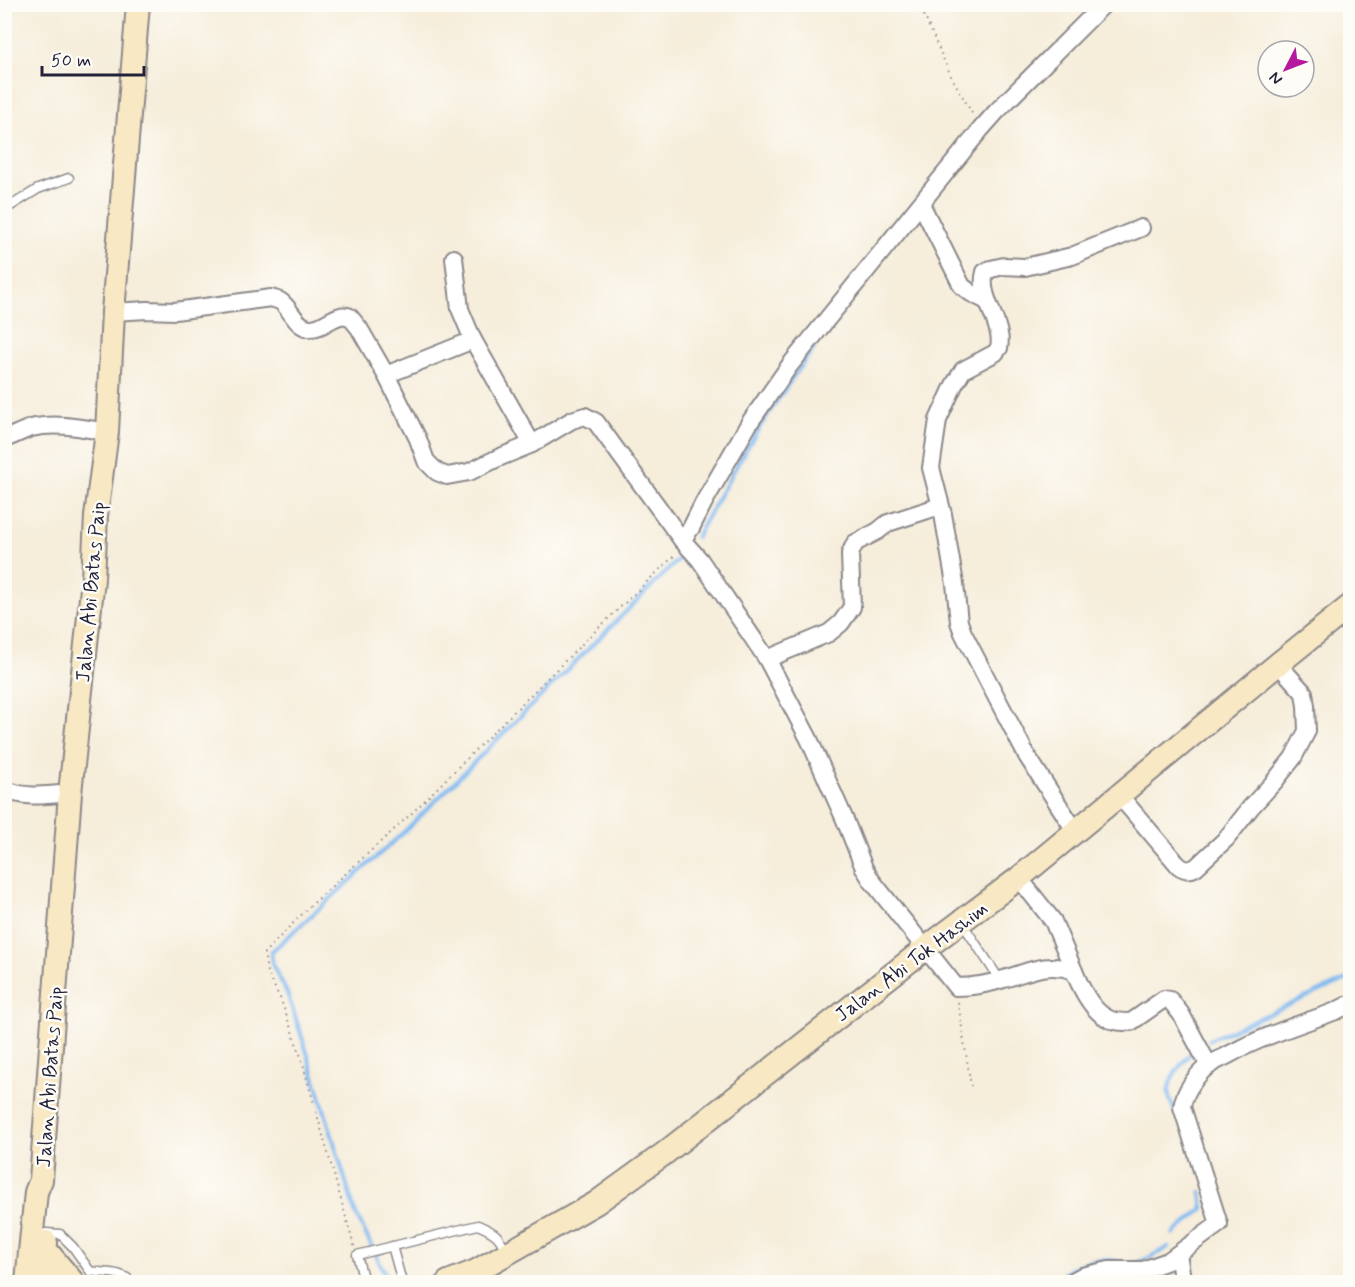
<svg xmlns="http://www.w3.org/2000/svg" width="1355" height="1287" font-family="Mynerve,sans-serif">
<rect width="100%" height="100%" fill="#fdfcf7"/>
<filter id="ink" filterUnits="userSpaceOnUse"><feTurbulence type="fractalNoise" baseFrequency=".0167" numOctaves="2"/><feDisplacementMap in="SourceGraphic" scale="12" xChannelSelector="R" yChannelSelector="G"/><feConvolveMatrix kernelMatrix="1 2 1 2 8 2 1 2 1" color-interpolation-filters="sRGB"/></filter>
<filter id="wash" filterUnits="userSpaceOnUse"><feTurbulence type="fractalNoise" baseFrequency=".008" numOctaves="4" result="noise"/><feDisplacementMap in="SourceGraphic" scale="24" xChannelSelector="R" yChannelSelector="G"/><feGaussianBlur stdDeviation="1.35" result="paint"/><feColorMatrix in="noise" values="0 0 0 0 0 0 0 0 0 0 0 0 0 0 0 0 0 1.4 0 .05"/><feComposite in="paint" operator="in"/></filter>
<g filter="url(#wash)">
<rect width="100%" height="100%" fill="#f6edda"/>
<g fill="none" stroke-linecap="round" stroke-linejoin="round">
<g stroke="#80baf1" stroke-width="4">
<path d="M696 537C733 471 769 407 815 347"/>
<polyline points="1209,1040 1350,978"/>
<path d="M1176 1114C1174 1108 1170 1102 1169 1096 1166 1079 1184 1062 1193 1050"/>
<polyline points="1173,1234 1203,1209 1201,1192"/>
<polyline points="1136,1263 1151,1257 1168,1247"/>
<polyline points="389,1282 355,1212 306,1049 287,993 273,966 271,952 403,833 679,559 684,550"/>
<path d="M1052 1282C1075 1265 1094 1254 1123 1263"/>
</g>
</g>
</g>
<g filter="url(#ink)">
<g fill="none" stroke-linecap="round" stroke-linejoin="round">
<g stroke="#8c888a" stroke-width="11">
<g id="service">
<polyline points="4,210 38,189 69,178"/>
<polyline points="962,923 1000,980"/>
<path d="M46 1233 60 1234 73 1247 90 1271C105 1274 120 1270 132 1282"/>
<polyline points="392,1246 402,1282"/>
<path d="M364 1282 357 1255 478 1225C496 1233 499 1235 507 1253"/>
</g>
</g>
<g stroke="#8c888a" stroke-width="20">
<g id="minor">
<polyline points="921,204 962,286 971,293 987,301"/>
<polyline points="454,258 460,309 473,340 532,444"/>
<path d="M113 312 147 310 175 311 271 298C274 299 278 300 280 301 291 308 295 326 309 328 321 329 330 318 341 316 343 315 348 316 350 317L359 328 386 375 418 439 426 461 437 472 447 476 469 472 498 458 532 444 572 420 585 416 596 422 682 540 700 560 767 659 809 739 845 820 864 868 872 881 956 987C972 987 989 984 1004 979 1028 972 1048 961 1074 971 1080 986 1091 1010 1107 1018 1113 1022 1123 1022 1131 1022L1164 999 1170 1000 1181 1014 1209 1066"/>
<polyline points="386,375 473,340"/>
<path d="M4 439C13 436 22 431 31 428 56 422 83 428 107 432"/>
<polyline points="682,540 691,528 704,502 750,422 790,365 981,129 997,111 1104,4"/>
<polyline points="767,659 829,633 841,623 852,607 850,554 855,543 878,531 888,523 940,506"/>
<path d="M4 789C25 799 48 795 70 793"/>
<path d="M1119 795 1179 866C1185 870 1189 871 1196 867L1226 839 1251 807 1274 782 1293 758 1307 731 1306 706 1304 693 1278 664"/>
<path d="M1076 832 1027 756 963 633 959 622 955 584 943 514 931 468 938 420 954 385 963 370 995 353 999 348C1000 343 1000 338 999 334 995 313 979 293 985 272L991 269 1004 266 1025 267 1072 256 1141 228"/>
<polyline points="1019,878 1053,921 1074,971"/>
<polyline points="1178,1254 1182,1278 1181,1282"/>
<path d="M1071 1282 1082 1276 1109 1270H1143L1168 1261 1219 1224 1182 1107C1184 1092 1197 1074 1209 1065 1215 1061 1223 1058 1230 1054 1263 1036 1301 1024 1336 1011L1350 1004"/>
</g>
</g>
<g stroke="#8c888a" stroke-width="26">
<g id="secondary">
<polyline points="45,1249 73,1282"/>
<polyline points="27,1282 36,1192 41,1180 70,793 93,579 96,516 107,432 113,312 138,4"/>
<polyline points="43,1282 46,1242"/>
<polyline points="448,1282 476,1271 596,1203 665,1153 926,948 1019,878 1278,664 1350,606"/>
</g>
</g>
<g stroke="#8c888a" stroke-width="2" stroke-dasharray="1.5 4.5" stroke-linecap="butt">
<polyline points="919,4 951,76 973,115"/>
<polyline points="958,1002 971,1086"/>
<polyline points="354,1246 300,1054 281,1000 267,972 264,953 308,908 411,814 587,639 675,555"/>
</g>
<use href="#service" stroke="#fff" stroke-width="8"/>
<use href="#minor" stroke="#fff" stroke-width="16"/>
<use href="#secondary" stroke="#f8e8c3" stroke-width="22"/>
</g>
</g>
<g text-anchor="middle" stroke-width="5" stroke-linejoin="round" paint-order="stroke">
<g font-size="20" fill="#22223b" stroke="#fdfcf7">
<text transform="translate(90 592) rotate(-85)" y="7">Jalan Abi Batas Paip</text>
<text transform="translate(911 961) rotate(-37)" y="7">Jalan Abi Tok Hashim</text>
<text transform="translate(49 1077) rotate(-86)" y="7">Jalan Abi Batas Paip</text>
</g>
</g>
<rect width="1355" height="1287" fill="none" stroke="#fdfcf7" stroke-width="24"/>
<g transform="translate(1286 69) rotate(228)"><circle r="28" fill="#fdfcf7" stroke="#a5a5ac" stroke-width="1.5"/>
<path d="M0-4.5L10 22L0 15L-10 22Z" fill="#b5179e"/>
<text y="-9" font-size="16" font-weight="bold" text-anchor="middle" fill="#22223b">N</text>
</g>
<path d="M42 66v9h102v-9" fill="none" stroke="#22223b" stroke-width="3"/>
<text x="51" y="66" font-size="18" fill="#22223b" stroke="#fdfcf7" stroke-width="4.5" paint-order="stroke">50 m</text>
</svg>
